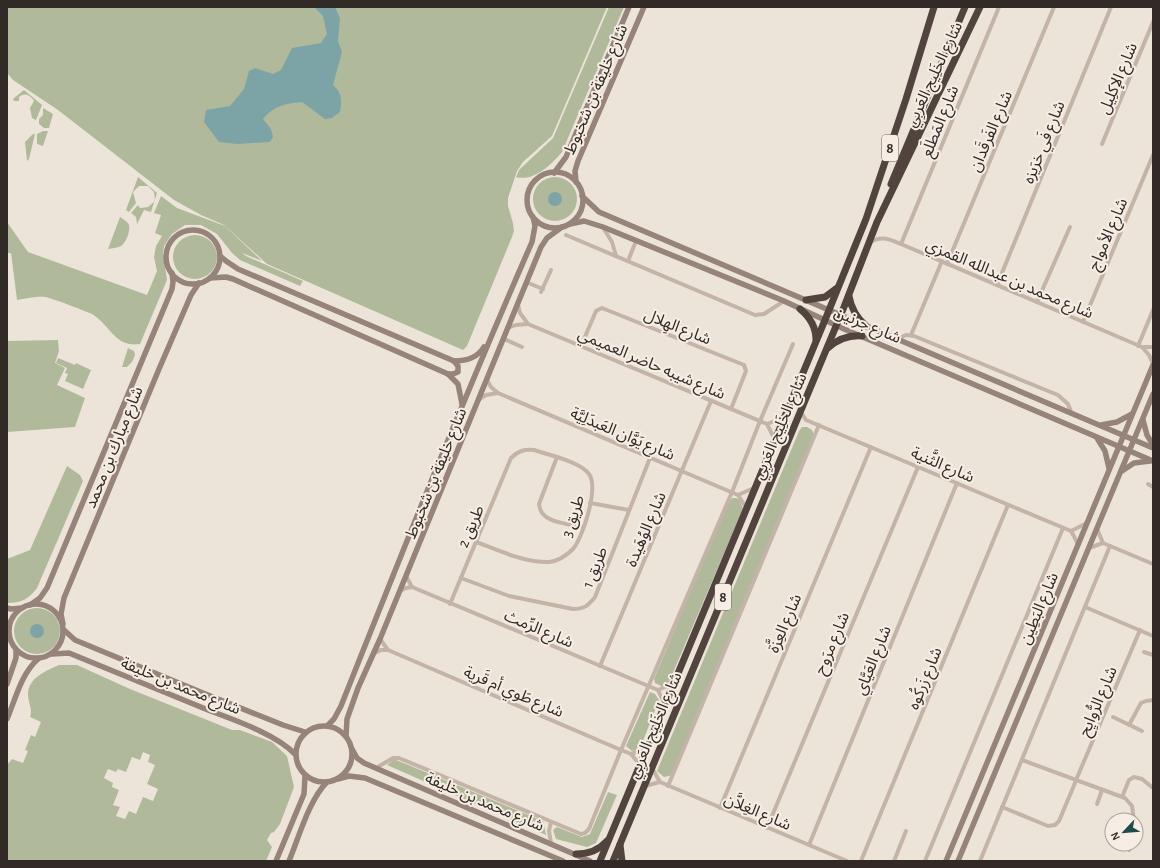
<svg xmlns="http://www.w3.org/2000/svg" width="1160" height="868" font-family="'Alegreya Sans','Noto Sans Arabic',sans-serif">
<rect width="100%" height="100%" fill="#ede4d9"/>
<g fill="#b0ba9b" fill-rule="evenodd">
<polygon points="7,7 607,7 552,136 523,162 517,171 508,198 508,206 513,223 514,231 512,237 467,346 463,350 267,264 224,225 201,215 174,200 58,110 13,80 7,73"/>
<path d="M609 7H624L562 152C552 164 534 182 516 177L519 170 553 138Z"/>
<path d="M24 90 42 105 36 120 32 118 30 108 34 101C30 95 25 92 19 97V101H14L13 99Z"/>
<polygon points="43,108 53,114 49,128 44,128 39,124 39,119 43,115"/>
<polygon points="43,131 48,131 43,146 37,144 37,134"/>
<polygon points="33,134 35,134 29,159 27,161 25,142"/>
<polygon points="138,177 157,193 151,212 144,210 137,224 136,217 131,213 138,205 140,208 148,207 155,201 154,192 148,186 139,186 133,192 136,203 129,212 126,210"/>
<circle cx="555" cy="199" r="22"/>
<path d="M161 196 177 208 225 226 262 261 242 253 246 256 303 281 300 286 240 260 232 253 217 234 201 225H185L172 234 164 246 163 253 167 280 140 344C115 348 110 325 92 314 85 311 52 298 45 297 37 296 25 299 17 300L11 253H7V222L28 252 147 295 157 271 154 257 156 246 162 236 155 233 161 215 154 213Z"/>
<path d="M120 217C123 219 126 221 128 223 132 229 126 243 121 246 117 248 112 248 108 249Z"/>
<circle cx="195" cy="257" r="22"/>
<polygon points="58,340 59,351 55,363 65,368 57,385 85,398 75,427 7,432 7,341"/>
<polygon points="128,348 134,351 135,355 132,362 127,367 122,367"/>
<polygon points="58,358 75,365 76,363 91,370 83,389 65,381 68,374 65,373 67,368 56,363"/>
<polygon points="802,427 807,427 812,430 814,435 673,775 664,777 657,771 799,431"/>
<path d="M67 466 80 475 83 481 37 588C29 599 21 603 7 603V559L30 550Z"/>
<polygon points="733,498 736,498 740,500 743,509 669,682 663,687 655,683 654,679 729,501"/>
<circle cx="37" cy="631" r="23"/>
<path d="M59 665H77L130 689 232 730H240L272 742 287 756 294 787 280 824 274 832 271 833 267 840 272 847 266 861H7V765L12 759 23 763 28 751 25 750 31 735 35 737 41 722 30 717C33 709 28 703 28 694 28 678 47 670 59 665ZM143 752 150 755 148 762 155 765 147 784 158 789 153 801 143 797 136 814 129 811 125 819 116 816 120 807 113 805 119 790 112 787 113 783 104 778 108 769 116 772 118 769 126 772 132 757 140 760Z"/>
<polygon points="650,692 655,694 659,700 641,746 636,750 632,751 626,746"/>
<polygon points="394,759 543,821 546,835 387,765"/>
<polygon points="608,792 617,795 596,843 587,847 556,839 553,830 557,827 582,837 590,834"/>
</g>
<g fill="#7ca4a6">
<path d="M314 7H335L340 18 338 41 342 52 333 85C342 93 342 100 340 112L332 118 325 119 302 102C285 104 275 105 263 119L271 129 273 137 270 142 237 144 219 142 204 122 206 110 230 106 244 89 249 71 255 68 273 74 281 70 292 48 321 43 327 34 323 16Z"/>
<circle cx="555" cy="199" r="7"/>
<circle cx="37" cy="631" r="7"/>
</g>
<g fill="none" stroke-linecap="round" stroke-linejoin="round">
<g stroke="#c3b4a7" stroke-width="4">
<polyline points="1102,144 1153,22"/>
<polyline points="604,229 612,242 616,256"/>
<polyline points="566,235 755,315 764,314 784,301"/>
<path d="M869 243C881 235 889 239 901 244L1142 347H1153"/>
<polyline points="901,244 999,7"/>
<polyline points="628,261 636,241"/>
<polyline points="947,264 1054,7"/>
<polyline points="526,282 543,289"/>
<polyline points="997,285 1111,7"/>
<polyline points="541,292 551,270"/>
<polyline points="1037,302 1070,227"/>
<polyline points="518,305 520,313 528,324 767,424 775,440"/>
<polyline points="1083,322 1153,155"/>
<polyline points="508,328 516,325 527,324"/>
<polyline points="911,335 942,261"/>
<polyline points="504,339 522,347"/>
<polyline points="897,339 906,335 914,336 1058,395 1068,404 1072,414"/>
<polyline points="581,346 596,311 602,308 744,365 746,371 731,409"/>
<polyline points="1138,346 1153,310"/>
<polyline points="1142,347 1149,355 1153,364"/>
<polyline points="487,380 491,387 498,393 738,495 747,509"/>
<polyline points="478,400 486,395 498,393"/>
<polyline points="800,411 806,420 1071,531 1078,544"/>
<polyline points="767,424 783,418"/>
<path d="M557 457 539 504C540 508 540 512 544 515 551 523 573 525 583 527"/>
<polyline points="1148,484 1153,487"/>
<polyline points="738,495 754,488"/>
<polyline points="590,503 629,510"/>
<polyline points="1097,529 1103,543 1153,564"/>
<polyline points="1071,531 1087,523"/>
<polyline points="1089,548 1103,543"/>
<polyline points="406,576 412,587"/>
<path d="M461 578 509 596 573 609C584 609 588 606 595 597L650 458"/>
<polyline points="400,591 406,588 412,587 658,690 665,705"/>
<path d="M450 604 511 458C518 451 524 449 534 450 549 455 581 462 589 474 599 488 583 537 573 549 567 555 558 561 549 562 524 563 499 550 476 542"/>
<polyline points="1085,607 1153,636"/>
<polyline points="380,639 388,650 621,750 631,754 640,765"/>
<polyline points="1144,652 1153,655"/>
<polyline points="373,654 381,650 388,650"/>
<polyline points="600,666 711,401"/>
<polyline points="658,690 674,683"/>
<polyline points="1113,717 1142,731"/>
<polyline points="1129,725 1141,703 1146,701 1153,700"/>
<polyline points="631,754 646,749"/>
<polyline points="1022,760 1125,798 1132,806 1134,820"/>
<polyline points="376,768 393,758 399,758 581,834 585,833 589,829 621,750 732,492 760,421 793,344"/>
<polyline points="652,768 660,782 847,861"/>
<polyline points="1076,780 1140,630"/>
<polyline points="645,786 660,782"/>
<polyline points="668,786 819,425"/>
<polyline points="1122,797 1129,780 1134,777 1142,779 1153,788"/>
<polyline points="1097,804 1102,790"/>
<polyline points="1002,807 1048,826 1055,825 1059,821 1075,783"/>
<polyline points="720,808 871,447"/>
<polyline points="767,828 918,467"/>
<polyline points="551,843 549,831 551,822"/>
<polyline points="809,845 957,483"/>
<polyline points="1129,850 1132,844"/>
<polyline points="861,861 1008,505"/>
<polyline points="894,861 906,831"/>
<polyline points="925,861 1063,528"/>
<polyline points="980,861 1110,546"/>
</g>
<g stroke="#968379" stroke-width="5.5">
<circle cx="555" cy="200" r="28"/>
<polyline points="554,173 566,157 629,7"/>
<polyline points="576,182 575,171 578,161 644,7"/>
<polyline points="582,196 599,212 1153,448"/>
<polyline points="570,224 584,221 603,227 784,301 844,329 1153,461"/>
<circle cx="193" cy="257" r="27"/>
<path d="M220 256 226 261 238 269 454 361C467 361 477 358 484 347"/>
<polyline points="210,278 226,277 233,279 448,374 458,384 462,404"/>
<polyline points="448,374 453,374 458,372 458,366 454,361"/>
<polyline points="1143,420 1147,435 1153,445"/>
<polyline points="1101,425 1117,422 1132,414"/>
<polyline points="1097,438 1105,451 1109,468"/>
<polyline points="1122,471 1134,463 1150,461"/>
<circle cx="36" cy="631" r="27"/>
<polyline points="30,605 40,598 47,588 172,289 173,282 172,273"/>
<polyline points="7,608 11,609 22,608"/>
<polyline points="63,624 61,614 64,598 159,369 191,295 199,283"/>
<polyline points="64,630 75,640 203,693 283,725 305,732"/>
<path d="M52 654 69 653C116 672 162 691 208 710 234 720 276 734 295 754"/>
<polyline points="7,684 16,658 16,650"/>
<path d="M7 719C16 698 21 674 38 659"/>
<path d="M328 725 334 719 341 706C403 550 465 395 532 242L535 226 533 217"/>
<circle cx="324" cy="754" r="28"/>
<polyline points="346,736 347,719 358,688 380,639 541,247 547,238 562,227"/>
<polyline points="352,749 357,758 364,763 590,861"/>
<polyline points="338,779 349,776 365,778 563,861"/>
<polyline points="276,861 304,794 305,776"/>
<path d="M289 861C299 837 309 800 327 782"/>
<polyline points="946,861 1153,365"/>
<polyline points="958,861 1153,394"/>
</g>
<g stroke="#51443f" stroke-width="7">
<polyline points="891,184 965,7"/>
<path d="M849 296C851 308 857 318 866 326"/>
<polyline points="806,300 825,297 837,288"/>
<path d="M800 309C810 317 816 327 816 340"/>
<path d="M828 348C838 339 848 335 862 336"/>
<polyline points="620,845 622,861"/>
<path d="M576 854C588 854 599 850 607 841"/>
<polyline points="600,861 825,320 866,219 906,99 934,7"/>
<polyline points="613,861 844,307 877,222 980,7"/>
</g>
</g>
<g text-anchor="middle" stroke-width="4" stroke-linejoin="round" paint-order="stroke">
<g fill="#f6eee5" stroke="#6c655f" stroke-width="1">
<rect x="882" y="135" width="16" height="26" rx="3"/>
<rect x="715" y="584" width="16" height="26" rx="3"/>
</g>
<g font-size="15" font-weight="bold" fill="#312a26">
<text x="890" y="153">8</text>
<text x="723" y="602">8</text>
</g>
<g font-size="16" fill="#312a26" stroke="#f6eee5">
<text transform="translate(933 74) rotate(-65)" y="6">شارع الخَلِيج العَربِي</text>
<text transform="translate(1117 78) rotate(-67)" y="6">شارع الإكلِيل</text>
<text transform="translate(595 89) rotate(-67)" y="6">شارع خليفة بن شخبوط</text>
<text transform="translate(939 121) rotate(-68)" y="6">شارع المَطلَع</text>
<text transform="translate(990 131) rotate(-67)" y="6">شارع الفَرقَدان</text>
<text transform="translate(1043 142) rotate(-68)" y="6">شارع فَي خرَيزه</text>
<text transform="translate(1107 234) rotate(-67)" y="6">شارع الأمواج</text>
<text transform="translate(1010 278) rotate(23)" y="6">شارع محمد بن عبدالله القمزي</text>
<text transform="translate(868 324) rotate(23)" y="6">شارع جرنين</text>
<text transform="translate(678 326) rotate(22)" y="6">شارع الهِلال</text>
<text transform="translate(652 363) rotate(23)" y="6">شارع شيبه حاضر العميمي</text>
<text transform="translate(779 426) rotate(-67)" y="6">شارع الخَلِيج العَربِي</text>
<text transform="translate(623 433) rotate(23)" y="6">شارع يَوَّان العَبدَلِيَّة</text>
<text transform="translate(113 447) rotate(-68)" y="6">شارع مبارك بن محمد</text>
<text transform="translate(943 464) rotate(23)" y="6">شارع الثَّنية</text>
<text transform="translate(435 473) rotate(-68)" y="6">شارع خليفة بن شخبوط</text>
<text transform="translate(572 516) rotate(-72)" y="6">طريق 3</text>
<text transform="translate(470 526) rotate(-67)" y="6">طريق 2</text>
<text transform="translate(645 529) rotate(-67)" y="6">شارع الوُهَيدة</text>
<text transform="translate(594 567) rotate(-68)" y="6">طريق 1</text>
<text transform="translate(1038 608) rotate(-67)" y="6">شارع البَطِين</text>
<text transform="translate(784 623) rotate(-67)" y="6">شارع العِزَّة</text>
<text transform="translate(539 628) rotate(23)" y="6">شارع الرِّمث</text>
<text transform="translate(831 643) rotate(-67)" y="6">شارع مرَوح</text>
<text transform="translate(872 660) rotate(-68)" y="6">شارع العَيَّاي</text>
<text transform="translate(924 678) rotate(-68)" y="6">شارع زَركُوه</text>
<text transform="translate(181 685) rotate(22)" y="6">شارع محمد بن خليفة</text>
<text transform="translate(514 691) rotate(23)" y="6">شارع طَوي أم قَرية</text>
<text transform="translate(1097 701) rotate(-67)" y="6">شارع الرُّوايِح</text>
<text transform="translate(654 725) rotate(-67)" y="6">شارع الخَلِيج العَربِي</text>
<text transform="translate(485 801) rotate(23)" y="6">شارع محمد بن خليفة</text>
<text transform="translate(758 811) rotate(23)" y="6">شارع الغِلاَّن</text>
</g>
</g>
<rect width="1160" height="868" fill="none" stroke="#312a26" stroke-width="16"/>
<g transform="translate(1124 832) rotate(244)"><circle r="19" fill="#f6eee5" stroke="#a7a099"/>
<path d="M0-3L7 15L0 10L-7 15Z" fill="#224a4c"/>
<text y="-6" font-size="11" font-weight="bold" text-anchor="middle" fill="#312a26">N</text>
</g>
</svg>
